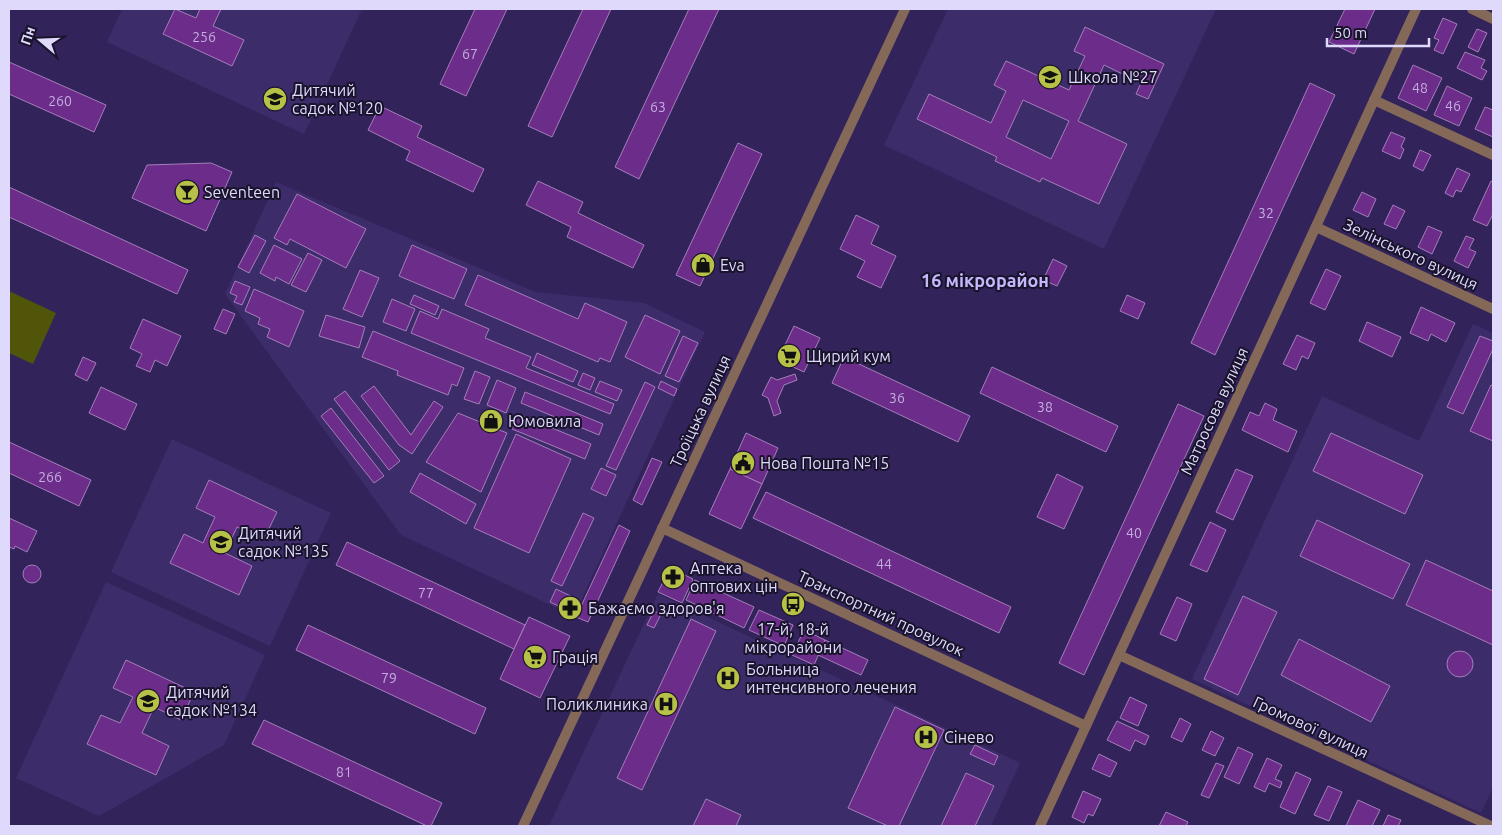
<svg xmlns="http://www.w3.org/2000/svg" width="1502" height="835" font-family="Ubuntu,sans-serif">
<rect width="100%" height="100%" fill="#33235b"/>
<g fill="#3d2c6a">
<polygon points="122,9 362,9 304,134 107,42"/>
<polygon points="948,9 1216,9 1104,249 884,145"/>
<polygon points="276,182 536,292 644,303 705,332 574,616 401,535 225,294"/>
<polygon points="1473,324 1493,333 1493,787 1481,813 1192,679 1322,396 1419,441"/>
<polygon points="172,439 331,513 270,646 111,572"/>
<polygon points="106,582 265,655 224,745 99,816 16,778"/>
<polygon points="658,594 1020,763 991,826 549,826"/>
</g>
<polygon fill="#50550a" points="9,291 56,313 33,364 9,353"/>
<g fill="#6c2c89" stroke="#a47eb9" fill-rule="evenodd">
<polygon points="175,9 196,18 200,9 221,9 213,26 244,40 232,66 163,34"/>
<polygon points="475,9 507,9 466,96 440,84"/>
<polygon points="583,9 611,9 552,137 528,126"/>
<polygon points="689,9 719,9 639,179 615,167"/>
<polygon points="1345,9 1375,9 1354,54 1329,42"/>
<polygon points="1443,18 1457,24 1443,54 1434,50 1439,40 1434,38"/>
<path d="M1085 27 1164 64 1148 99 1136 94 1141 83 1104 65 1078 121 1127 144 1099 204 1042 178 1040 182 995 161 997 157 917 119 929 94 991 123 1006 91 994 85 1006 61 1069 90 1085 56 1074 51ZM1023 100 1069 121 1051 159 1006 137Z"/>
<polygon points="1477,29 1487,33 1478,52 1468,47"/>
<polygon points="1465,52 1485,60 1481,68 1487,71 1482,80 1457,68"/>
<polygon points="9,62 106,105 94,132 9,94"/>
<polygon points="1413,65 1442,78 1426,111 1398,98"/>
<polygon points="1310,83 1335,95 1215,355 1191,343"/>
<polygon points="1447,86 1472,98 1459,126 1434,115"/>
<polygon points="380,106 422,126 417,137 484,169 473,192 406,160 410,151 368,130"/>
<polygon points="1485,107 1493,110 1493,137 1475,129"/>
<polygon points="1391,132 1405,138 1401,147 1404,149 1400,159 1382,151"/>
<polygon points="738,143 762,154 700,286 676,275"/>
<polygon points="1420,150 1431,155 1423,171 1413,166"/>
<polygon points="211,163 232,172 206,231 132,198 147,165"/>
<polygon points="1457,168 1470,174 1461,192 1456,190 1453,197 1445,193"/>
<polygon points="538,181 583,202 578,213 644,245 633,268 567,237 571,227 526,205"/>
<polygon points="1491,181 1493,182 1493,214 1487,226 1473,220"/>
<polygon points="9,187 188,270 177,294 9,217"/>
<polygon points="1362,192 1376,199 1368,217 1353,210"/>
<polygon points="297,194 366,229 346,268 290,239 287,245 274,238"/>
<polygon points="1393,205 1405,211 1396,229 1384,224"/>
<polygon points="856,215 879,226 871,244 896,256 881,288 857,277 865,261 840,249"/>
<polygon points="1428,226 1442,232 1432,254 1418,247"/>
<polygon points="255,235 266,241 249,273 238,267"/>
<polygon points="1466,236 1474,239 1469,249 1476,252 1468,268 1454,261"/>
<polygon points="274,245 302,259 289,284 276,277 275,281 260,273"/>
<polygon points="412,245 467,269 454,299 399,276"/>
<polygon points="308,253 322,260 306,292 291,285"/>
<polygon points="1053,259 1067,266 1057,286 1043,280"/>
<polygon points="1326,269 1341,276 1325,310 1310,303"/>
<polygon points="360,270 379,278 362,317 343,309"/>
<polygon points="478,275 578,319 585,303 627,322 610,362 600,358 598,362 465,305"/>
<polygon points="235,281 250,287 242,305 234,302 237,296 230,293"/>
<polygon points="254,289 304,311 289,347 267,337 270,329 258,324 260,318 245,311"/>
<polygon points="414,295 439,306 435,315 410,304"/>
<polygon points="1127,295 1145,303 1138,319 1120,311"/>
<polygon points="392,299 415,309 406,331 383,322"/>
<polygon points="1421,307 1455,323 1446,342 1431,334 1428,341 1410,333"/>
<polygon points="223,309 235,314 226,334 214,329"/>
<polygon points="442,309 489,329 485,338 531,357 526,368 614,404 610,414 411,333 420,311 438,319"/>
<polygon points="326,315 365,327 359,348 319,336"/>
<polygon points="645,315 680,331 660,374 625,357"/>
<polygon points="143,319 181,336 167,366 155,360 150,372 136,366 142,354 130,348"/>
<polygon points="1367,322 1401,337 1392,357 1359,341"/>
<polygon points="794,326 820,338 804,372 778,360"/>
<polygon points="373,331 464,368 457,386 452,384 448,395 397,375 398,371 362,357"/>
<polygon points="1297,335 1315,343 1308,359 1302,356 1296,370 1283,364"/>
<polygon points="683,336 698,343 679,382 665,376"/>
<polygon points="1480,336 1493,341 1493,349 1463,414 1447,407"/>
<polygon points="537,353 578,371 573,382 532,365"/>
<polygon points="83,357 96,363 87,381 75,375"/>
<polygon points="844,357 970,416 958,442 832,383"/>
<polygon points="992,367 1118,426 1106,452 980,393"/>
<polygon points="475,371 490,377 479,404 464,399"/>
<polygon points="583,373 595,378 590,390 578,385"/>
<polygon points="795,374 797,380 784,385 777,401 781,413 774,416 768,398 762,395 771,377 777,380"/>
<polygon points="497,380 516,388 506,413 487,405"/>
<polygon points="600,381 622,390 617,401 595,392"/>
<polygon points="661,381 677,389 674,396 658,388"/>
<polygon points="645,382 655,387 616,470 606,466"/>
<polygon points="1491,385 1493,386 1493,441 1470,431"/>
<polygon points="374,386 411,435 434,401 443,407 412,454 399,445 361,396"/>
<polygon points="101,387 137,404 125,430 89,413"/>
<polygon points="345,391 400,461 389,470 334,399"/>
<polygon points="525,392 603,424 599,435 521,403"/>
<polygon points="1265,403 1277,409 1273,420 1297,431 1288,452 1242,430 1250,412 1259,416"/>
<polygon points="1178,404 1204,416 1084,675 1059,663"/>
<polygon points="331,408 384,476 374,483 321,416"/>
<polygon points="458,413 507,433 481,492 426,462"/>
<polygon points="518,414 591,444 585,459 512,429"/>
<polygon points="746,433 778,448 762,484 730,469"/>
<polygon points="1331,433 1423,475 1405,514 1313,471"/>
<polygon points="516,434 571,459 529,553 474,528"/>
<polygon points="9,442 91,480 79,506 9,473"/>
<polygon points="652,458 662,462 642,505 633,500"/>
<polygon points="601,468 616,475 606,496 591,489"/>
<polygon points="730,469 762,484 741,529 709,514"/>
<polygon points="1236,469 1253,476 1233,520 1216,512"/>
<polygon points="420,473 476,504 466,524 410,492"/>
<polygon points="1057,474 1083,487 1064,529 1037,517"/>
<polygon points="209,480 277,512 264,539 237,527 225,553 252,566 239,595 170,563 184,534 203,543 215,517 196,508"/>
<polygon points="766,492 1011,607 999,633 753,518"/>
<polygon points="583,513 594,518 562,586 551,581"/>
<polygon points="9,518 37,531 27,552 15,546 14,549 9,547"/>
<polygon points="1317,520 1410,564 1393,599 1300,556"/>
<polygon points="1210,522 1226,530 1207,572 1190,565"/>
<polygon points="619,525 630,531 588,622 576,617"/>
<polygon points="347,542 525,625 514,649 336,565"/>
<polygon points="1426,560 1493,591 1493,645 1406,605"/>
<circle cx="32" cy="574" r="9"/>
<polygon points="670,568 693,579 682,603 658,592"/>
<polygon points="695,580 754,607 744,628 686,600"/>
<polygon points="556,589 579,600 573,613 550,602"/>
<polygon points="1243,596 1277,612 1238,695 1204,679"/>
<polygon points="1177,597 1192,604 1176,641 1160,634"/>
<polygon points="759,610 793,625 784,646 749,630"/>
<polygon points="654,611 661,614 654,628 647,625"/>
<polygon points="529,617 570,636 540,698 500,679"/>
<polygon points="691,619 716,631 642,790 617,778"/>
<polygon points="308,625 486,708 475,734 296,650"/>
<polygon points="804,630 825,640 814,665 792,655"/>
<polygon points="1299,639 1390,686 1371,722 1281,675"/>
<polygon points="825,640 868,660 861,675 818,655"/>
<circle cx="1460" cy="664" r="13"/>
<polygon points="126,660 194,692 181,720 154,707 142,733 169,746 156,775 87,744 101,715 120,723 133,697 113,688"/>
<polygon points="1130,697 1147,705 1138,726 1120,718"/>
<polygon points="895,707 944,730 899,826 888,826 848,808"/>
<polygon points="1180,718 1191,724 1182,742 1171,737"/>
<polygon points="264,720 442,803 431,826 427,826 252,744"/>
<polygon points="1117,721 1149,736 1145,745 1135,740 1130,751 1107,740"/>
<polygon points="1211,731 1224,738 1215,756 1202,750"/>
<polygon points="975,745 998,756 994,765 970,754"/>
<polygon points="1238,747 1253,754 1239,784 1224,777"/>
<polygon points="1099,754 1117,763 1110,777 1092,769"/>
<polygon points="1267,758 1282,765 1275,779 1282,782 1280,788 1269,783 1265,792 1254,787"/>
<polygon points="1216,763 1224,766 1209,798 1201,795"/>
<polygon points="1296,772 1311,779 1295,814 1280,807"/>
<polygon points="966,773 994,786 975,826 941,826"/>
<polygon points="1328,786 1342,792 1329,821 1314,815"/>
<polygon points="1083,791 1101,799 1093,816 1088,814 1084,823 1072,817"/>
<polygon points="706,799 741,815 736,826 693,826"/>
<polygon points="1358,800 1380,810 1372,826 1346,826"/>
<polygon points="1166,812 1188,822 1186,826 1159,826"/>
<polygon points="1388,815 1401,820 1398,826 1383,826"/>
</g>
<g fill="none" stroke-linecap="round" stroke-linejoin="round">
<g stroke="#846958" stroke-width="10">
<polyline points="1472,9 1493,19"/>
<polyline points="1374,100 1493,155"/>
<polyline points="1119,655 1491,826"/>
<polyline points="1040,826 1086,726"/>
</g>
<g stroke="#846958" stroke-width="10">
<polyline points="1316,227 1493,309"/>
<polyline points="662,528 1086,726 1416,9"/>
<polyline points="523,826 905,9"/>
</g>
</g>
<defs>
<g id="school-disc" transform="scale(1.25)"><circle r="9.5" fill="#b8c147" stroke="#19132c"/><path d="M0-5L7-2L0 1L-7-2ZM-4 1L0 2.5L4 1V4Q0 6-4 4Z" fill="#111"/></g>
<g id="bar-disc" transform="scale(1.25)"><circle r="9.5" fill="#b8c147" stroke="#19132c"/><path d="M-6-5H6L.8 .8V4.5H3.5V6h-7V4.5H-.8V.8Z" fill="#111"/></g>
<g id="shop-disc" transform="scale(1.25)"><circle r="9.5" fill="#b8c147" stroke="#19132c"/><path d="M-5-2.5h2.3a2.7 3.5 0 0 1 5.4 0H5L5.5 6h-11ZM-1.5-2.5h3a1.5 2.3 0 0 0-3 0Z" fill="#111"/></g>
<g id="supermarket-disc" transform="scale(1.25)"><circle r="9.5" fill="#b8c147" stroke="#19132c"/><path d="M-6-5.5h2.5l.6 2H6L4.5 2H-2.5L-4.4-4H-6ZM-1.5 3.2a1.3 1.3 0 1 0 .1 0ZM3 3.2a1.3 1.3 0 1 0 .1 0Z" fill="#111"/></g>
<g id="civic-disc" transform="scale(1.25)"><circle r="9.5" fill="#b8c147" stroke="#19132c"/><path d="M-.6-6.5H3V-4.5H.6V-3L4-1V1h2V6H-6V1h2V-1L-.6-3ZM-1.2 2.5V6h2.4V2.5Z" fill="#111"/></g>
<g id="pharmacy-disc" transform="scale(1.25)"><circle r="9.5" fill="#b8c147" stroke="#19132c"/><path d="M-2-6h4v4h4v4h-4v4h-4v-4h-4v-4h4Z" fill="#111"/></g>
<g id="bus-disc" transform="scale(1.25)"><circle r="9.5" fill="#b8c147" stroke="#19132c"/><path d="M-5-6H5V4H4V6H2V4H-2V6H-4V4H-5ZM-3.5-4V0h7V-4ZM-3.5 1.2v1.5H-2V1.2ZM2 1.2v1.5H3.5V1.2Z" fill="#111"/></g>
<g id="hospital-disc" transform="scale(1.25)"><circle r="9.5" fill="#b8c147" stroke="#19132c"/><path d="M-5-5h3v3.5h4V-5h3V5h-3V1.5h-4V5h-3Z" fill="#111"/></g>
</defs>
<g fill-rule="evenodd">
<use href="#school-disc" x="1050" y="77"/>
<use href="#school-disc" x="275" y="99"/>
<use href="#bar-disc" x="187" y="192"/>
<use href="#shop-disc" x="703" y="265"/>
<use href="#supermarket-disc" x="789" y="356"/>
<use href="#shop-disc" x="491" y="421"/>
<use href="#civic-disc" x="743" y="463"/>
<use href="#school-disc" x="221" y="542"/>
<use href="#pharmacy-disc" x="673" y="577"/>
<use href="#bus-disc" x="793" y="604"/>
<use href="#pharmacy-disc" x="570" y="608"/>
<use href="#supermarket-disc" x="535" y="657"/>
<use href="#hospital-disc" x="728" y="678"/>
<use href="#school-disc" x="148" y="701"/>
<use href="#hospital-disc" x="666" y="704"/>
<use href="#hospital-disc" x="926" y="737"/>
</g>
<g text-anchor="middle" stroke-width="4" stroke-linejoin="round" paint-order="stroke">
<g font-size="14" fill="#c2aedf">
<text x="204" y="42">256</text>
<text x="470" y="59">67</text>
<text x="1420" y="93">48</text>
<text x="60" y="106">260</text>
<text x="1453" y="111">46</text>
<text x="658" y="112">63</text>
<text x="1266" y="218">32</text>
<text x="897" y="403">36</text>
<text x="1045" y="412">38</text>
<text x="50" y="482">266</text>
<text x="1134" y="538">40</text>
<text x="884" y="569">44</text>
<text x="426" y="598">77</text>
<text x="389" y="683">79</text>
<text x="344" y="777">81</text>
</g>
<g font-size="16" fill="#dfd9fc" stroke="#19132c" text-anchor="start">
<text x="1068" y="83">Школа №27</text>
<text x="292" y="96">Дитячий<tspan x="292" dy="18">садок №120</tspan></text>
<text x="204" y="198">Seventeen</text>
<text x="720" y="271">Eva</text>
<text x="806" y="362">Щирий кум</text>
<text x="508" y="427">Юмовила</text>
<text x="760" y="469">Нова Пошта №15</text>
<text x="238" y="539">Дитячий<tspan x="238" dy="18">садок №135</tspan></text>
<text x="690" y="574">Аптека<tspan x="690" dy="18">оптових цін</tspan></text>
<text x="588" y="614">Бажаємо здоров'я</text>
<text x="793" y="635" text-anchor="middle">17-й, 18-й<tspan x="793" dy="18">мікрорайони</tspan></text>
<text x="552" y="663">Грація</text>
<text x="746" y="675">Больница<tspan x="746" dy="18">интенсивного лечения</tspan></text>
<text x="166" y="698">Дитячий<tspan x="166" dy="18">садок №134</tspan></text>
<text x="648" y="710" text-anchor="end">Поликлиника</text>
<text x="944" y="743">Сінево</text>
</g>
<g font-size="16" fill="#dfd9fc" stroke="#19132c">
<text transform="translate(1411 254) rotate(25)" y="6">Зелінського вулиця</text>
<text transform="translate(700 411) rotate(-65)" y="6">Троїцька вулиця</text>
<text transform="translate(1214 411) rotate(-65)" y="6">Матросова вулиця</text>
<text transform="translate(881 613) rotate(25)" y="6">Транспортний провулок</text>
<text transform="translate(1311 727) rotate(25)" y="6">Громової вулиця</text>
</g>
<g font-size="18" font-weight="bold" fill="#c4b7fb" stroke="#19132c">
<text x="985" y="287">16 мікрорайон</text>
</g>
</g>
<rect width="1502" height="835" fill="none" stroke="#dfd9fc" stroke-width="20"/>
<g transform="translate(40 40) rotate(289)" stroke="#19132c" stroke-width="4" paint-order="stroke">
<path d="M0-4L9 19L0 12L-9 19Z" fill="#dfd9fc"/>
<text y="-8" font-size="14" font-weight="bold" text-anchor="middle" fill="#dfd9fc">Пн</text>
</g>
<path d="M1327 38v8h102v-8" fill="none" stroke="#dfd9fc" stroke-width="2.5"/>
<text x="1334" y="38" font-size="15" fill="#dfd9fc" stroke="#19132c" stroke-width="4" paint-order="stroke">50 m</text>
</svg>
